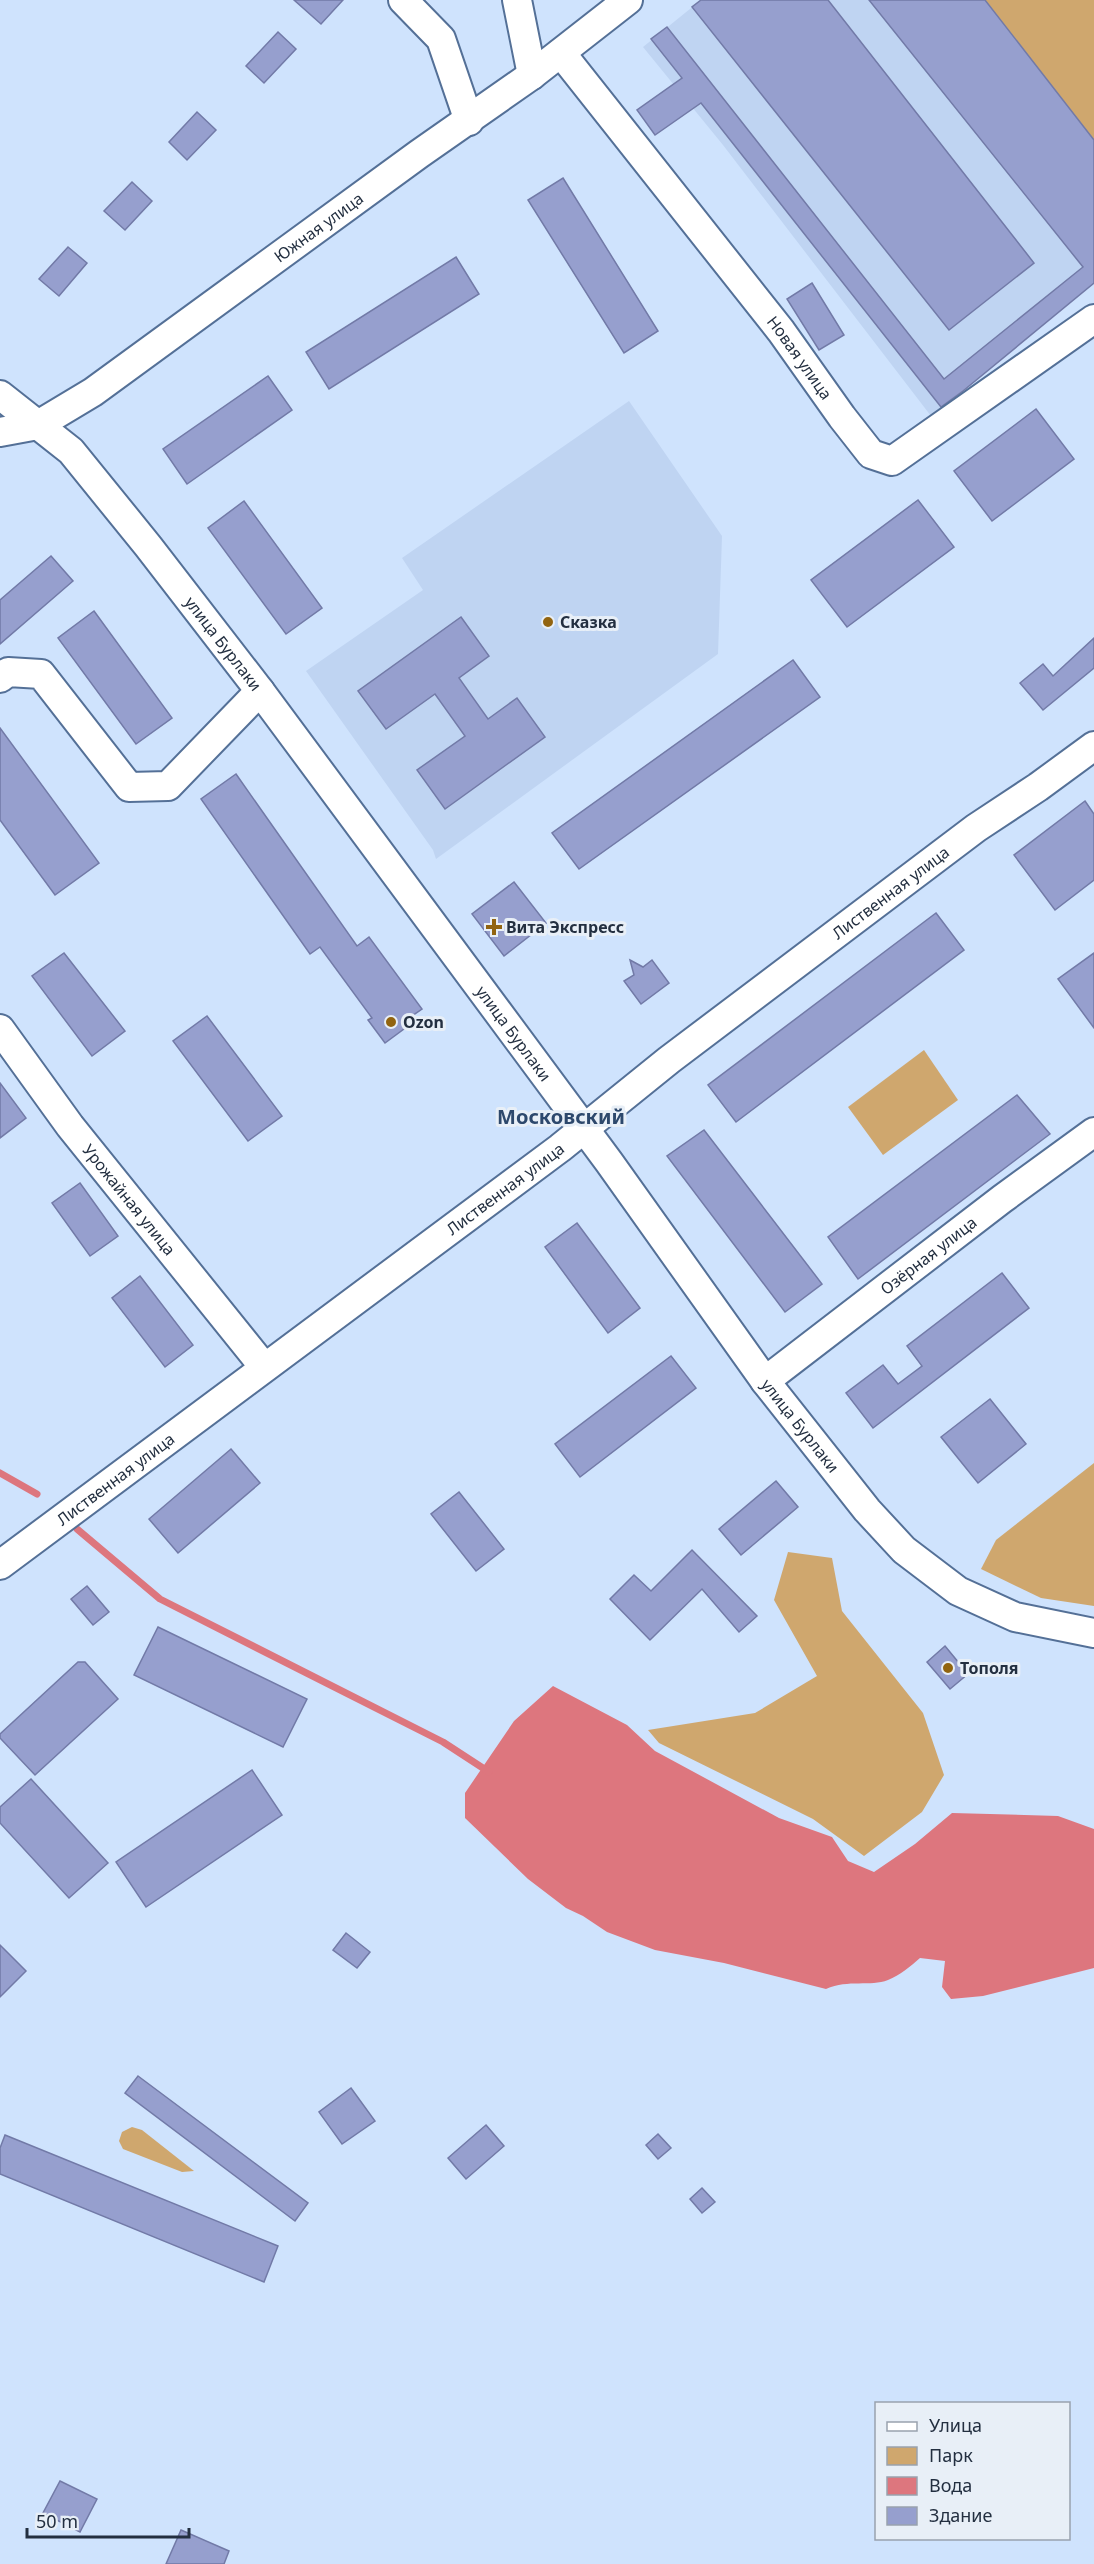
<svg xmlns="http://www.w3.org/2000/svg" width="1094" height="2564" font-family="'Noto Sans',sans-serif">
<rect width="100%" height="100%" fill="#cfe3fd"/>
<g fill="#bfd4f2">
<polygon points="701,0 985,0 1094,140 1094,283 931,416 723,145 643,47"/>
<polygon points="629,401 722,536 718,654 436,859 433,850 306,671 423,590 402,558"/>
</g>
<g fill="#cfa76e">
<polygon points="985,0 1094,0 1094,140"/>
<polygon points="924,1050 958,1100 883,1155 848,1107"/>
<polygon points="1094,1463 1094,1606 1041,1598 981,1569 996,1540"/>
<polygon points="788,1552 832,1558 842,1611 923,1713 944,1775 922,1812 864,1856 813,1819 659,1743 648,1730 755,1713 817,1676 774,1600"/>
<polygon points="132,2127 142,2130 194,2171 182,2172 123,2149 119,2141 122,2132"/>
</g>
<path fill="#dd767e" d="M553 1686 627 1725 655 1751 779 1818 832 1837 848 1861 874 1872 915 1844 952 1813 1058 1816 1094 1829V1968L983 1996 951 1999 942 1987 945 1961 920 1958C910 1967 900 1975 888 1980 870 1987 849 1979 826 1989L724 1963 655 1950 607 1932 583 1916 566 1908 528 1879 465 1818V1793L514 1721Z"/>
<g fill="none" stroke-linecap="round" stroke-linejoin="round">
<g stroke="#dd767e" stroke-width="7">
<polyline points="0,1473 37,1494"/>
<polyline points="77,1529 160,1599 443,1742 489,1772"/>
</g>
</g>
<g fill="#969fce" stroke="#727aa7" stroke-width="1.5">
<polygon points="294,0 343,0 321,24"/>
<polygon points="701,0 828,0 1034,263 949,330 692,7"/>
<polygon points="869,0 985,0 1094,140 1094,283 963,391 941,407 701,103 655,135 637,110 682,78 651,39 667,27 944,379 1083,267"/>
<polygon points="278,32 296,49 264,83 246,66"/>
<polygon points="197,112 216,130 187,160 169,142"/>
<polygon points="563,178 658,331 624,353 528,200"/>
<polygon points="132,182 152,201 125,230 104,211"/>
<polygon points="68,247 87,263 59,296 39,279"/>
<polygon points="456,257 479,294 329,389 306,352"/>
<polygon points="812,283 844,335 819,350 787,299"/>
<polygon points="268,376 292,410 187,484 163,449"/>
<polygon points="1036,409 1074,459 992,521 954,471"/>
<polygon points="918,500 954,547 847,627 811,580"/>
<polygon points="244,501 322,608 286,634 208,528"/>
<polygon points="51,556 73,581 0,644 0,600"/>
<polygon points="94,611 172,718 136,744 58,638"/>
<polygon points="461,617 489,656 459,678 488,719 517,698 545,737 445,809 417,770 465,736 435,694 386,729 358,691"/>
<polygon points="1094,638 1094,668 1043,710 1020,683 1043,664 1053,676"/>
<polygon points="793,660 820,697 579,869 552,833"/>
<polygon points="0,728 99,863 55,895 0,820"/>
<polygon points="236,774 357,946 369,937 422,1009 409,1018 412,1023 385,1043 368,1020 372,1018 320,947 310,954 201,799"/>
<polygon points="1085,801 1094,814 1094,880 1055,910 1014,855"/>
<polygon points="514,882 546,923 504,956 472,914"/>
<polygon points="936,913 964,950 736,1122 708,1085"/>
<polygon points="64,953 125,1031 92,1056 32,976"/>
<polygon points="1094,953 1094,1028 1058,979"/>
<polygon points="630,960 643,967 652,960 669,983 641,1004 624,981 634,975"/>
<polygon points="207,1016 282,1116 248,1141 173,1041"/>
<polygon points="0,1083 26,1118 0,1138"/>
<polygon points="1017,1095 1050,1134 858,1279 828,1237"/>
<polygon points="704,1130 822,1284 785,1312 667,1156"/>
<polygon points="80,1183 118,1236 90,1256 52,1203"/>
<polygon points="577,1223 640,1308 608,1333 545,1247"/>
<polygon points="1002,1273 1029,1308 873,1428 846,1393 883,1365 898,1384 922,1366 907,1346"/>
<polygon points="140,1276 193,1345 165,1367 112,1298"/>
<polygon points="671,1356 696,1388 580,1477 555,1444"/>
<polygon points="990,1399 1026,1444 978,1483 941,1437"/>
<polygon points="231,1449 260,1483 178,1553 149,1519"/>
<polygon points="776,1481 798,1507 741,1555 719,1529"/>
<polygon points="459,1492 504,1549 476,1571 431,1514"/>
<polygon points="692,1550 757,1616 739,1632 702,1589 650,1640 610,1599 634,1575 651,1591"/>
<polygon points="87,1586 109,1612 93,1625 71,1599"/>
<polygon points="158,1627 307,1699 283,1747 134,1675"/>
<polygon points="945,1646 968,1674 950,1689 927,1662"/>
<polygon points="78,1662 85,1662 118,1699 35,1775 0,1738 0,1734"/>
<polygon points="252,1770 282,1815 146,1907 116,1862"/>
<polygon points="31,1779 108,1863 69,1898 0,1823 0,1807"/>
<polygon points="346,1933 370,1952 357,1968 333,1950"/>
<polygon points="0,1945 26,1971 0,1997"/>
<polygon points="138,2076 308,2203 295,2221 125,2093"/>
<polygon points="351,2088 375,2121 342,2144 319,2112"/>
<polygon points="486,2125 504,2146 466,2179 448,2158"/>
<polygon points="658,2134 671,2148 658,2159 646,2145"/>
<polygon points="5,2135 278,2246 264,2282 0,2174 0,2148"/>
<polygon points="702,2188 715,2202 702,2213 690,2199"/>
<polygon points="60,2481 97,2499 80,2532 43,2513"/>
<polygon points="181,2530 229,2551 224,2564 166,2564"/>
</g>
<g fill="none" stroke-linecap="round" stroke-linejoin="round">
<g stroke="#547097" stroke-width="32">
<g id="minor">
<polyline points="403,0 441,39 469,121"/>
<polyline points="517,0 532,75"/>
<path id="s1" d="M561 53 781 331 842 417 871 454 892 461 1094 319"/>
<path id="s2" d="M0 395 71 451 148 546 260 691 609 1162 765 1381 867 1510 904 1550 958 1591 1015 1617 1094 1633"/>
<path id="s3" d="M0 432 38 425 93 392 419 154 532 75 628 0"/>
<polyline points="0,678 8,672 41,674 129,787 168,786 260,691"/>
<path id="s4" d="M0 1029 70 1126 264 1367"/>
<path id="s5" d="M765 1381 1002 1199 1094 1132"/>
<path id="s6" d="M0 1565 560 1148 669 1060 976 828 1038 787 1094 746"/>
</g>
</g>
<use href="#minor" stroke="#fff" stroke-width="28"/>
</g>
<g fill="#926410" stroke="#e8eff7" stroke-width="2">
<circle cx="548" cy="622" r="6"/>
<path d="M491 918h6v6h6v6h-6v6h-6v-6h-6v-6h6z"/>
<circle cx="391" cy="1022" r="6"/>
<circle cx="948" cy="1668" r="6"/>
</g>
<g text-anchor="middle" stroke-width="6" stroke-linejoin="round" paint-order="stroke">
<g font-size="16" fill="#232f40" stroke="#e8eff7">
<text dy="6" stroke="none"><textPath href="#s3" startOffset="382">Южная улица</textPath></text>
<text dy="6" stroke="none"><textPath href="#s1" startOffset="387">Новая улица</textPath></text>
<text dy="6" stroke="none"><textPath href="#s2" startOffset="336">улица Бурлаки</textPath></text>
<text dy="6" stroke="none"><textPath href="#s6" startOffset="1116">Лиственная улица</textPath></text>
<text dy="6" stroke="none"><textPath href="#s2" startOffset="822">улица Бурлаки</textPath></text>
<text dy="6" stroke="none"><textPath href="#s6" startOffset="630">Лиственная улица</textPath></text>
<text dy="6" stroke="none"><textPath href="#s4" startOffset="214">Урожайная улица</textPath></text>
<text dy="6" stroke="none"><textPath href="#s5" startOffset="206">Озёрная улица</textPath></text>
<text dy="6" stroke="none"><textPath href="#s2" startOffset="1308">улица Бурлаки</textPath></text>
<text dy="6" stroke="none"><textPath href="#s6" startOffset="144">Лиственная улица</textPath></text>
</g>
<g font-size="16" font-weight="bold" fill="#232f40" stroke="#e8eff7" text-anchor="start">
<text x="560" y="628">Сказка</text>
<text x="506" y="933">Вита Экспресс</text>
<text x="403" y="1028">Ozon</text>
<text x="960" y="1674">Тополя</text>
</g>
<g font-size="20" font-weight="bold" fill="#2d486c" stroke="#e8eff7">
<text x="561" y="1124">Московский</text>
</g>
</g>
<rect x="875" y="2402" width="195" height="138" fill="#e8eff7" stroke="#99a2ae" stroke-width="1.5"/>
<rect x="887" y="2422" width="30" height="9" fill="#ffffff" stroke="#99a2ae" stroke-width="1.5"/>
<text x="929" y="2432" font-size="18" fill="#232f40">Улица</text>
<rect x="887" y="2447" width="30" height="18" fill="#cfa76e" stroke="#99a2ae" stroke-width="1.5"/>
<text x="929" y="2462" font-size="18" fill="#232f40">Парк</text>
<rect x="887" y="2477" width="30" height="18" fill="#dd767e" stroke="#99a2ae" stroke-width="1.5"/>
<text x="929" y="2492" font-size="18" fill="#232f40">Вода</text>
<rect x="887" y="2507" width="30" height="18" fill="#969fce" stroke="#99a2ae" stroke-width="1.5"/>
<text x="929" y="2522" font-size="18" fill="#232f40">Здание</text>
<path d="M27 2528v9h162v-9" fill="none" stroke="#232f40" stroke-width="3"/>
<text x="36" y="2528" font-size="18" fill="#232f40" stroke="#e8eff7" stroke-width="4.5" paint-order="stroke">50 m</text>
</svg>
